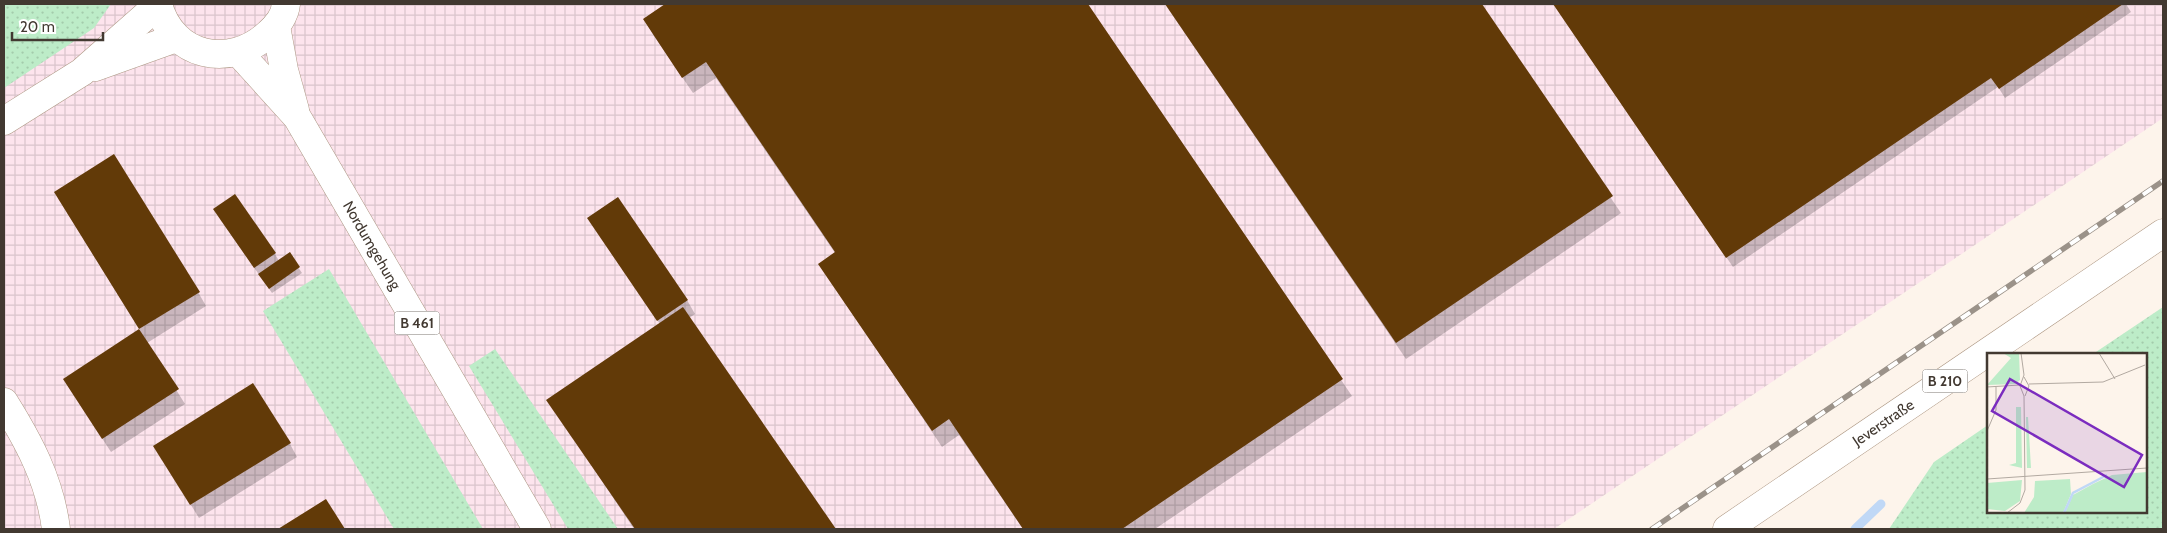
<svg xmlns="http://www.w3.org/2000/svg" width="2167" height="533" font-family="Cabin,sans-serif">
<defs>
<pattern id="industrial-grid" width="8" height="8" patternUnits="userSpaceOnUse" patternTransform="scale(1.25)"><rect width="8" height="8" fill="#fde4ed"/><path d="M0 4h8M4 0v8" fill="none" stroke="#dac4cc"/></pattern>
<pattern id="grass-dots" width="8" height="8" patternUnits="userSpaceOnUse" patternTransform="scale(1.25)"><rect width="8" height="8" fill="#bdecc8"/><path d="M2 2h.1M6 6h.1" fill="none" stroke="#a4cbac" stroke-width="1.8" stroke-linecap="round"/></pattern>
</defs>
<rect width="100%" height="100%" fill="#fdf4eb"/>
<polygon fill="url(#industrial-grid)" points="4,4 2163,4 2163,118 1554,529 4,529"/>
<g fill="url(#grass-dots)">
<polygon points="4,4 111,4 94,28 4,88"/>
<polygon points="329,269 483,529 394,529 263,311"/>
<polygon points="2163,307 2163,529 1889,529 1934,462 1988,425 1988,512 2146,512 2146,354 2093,354"/>
<polygon points="495,349 618,529 568,529 469,366"/>
</g>
<g fill="#0003">
<polygon points="667,4 1087,4 1352,396 1155,529 1023,529 959,435 942,447 820,264 835,253 716,78 693,93 654,36 644,19"/>
<polygon points="1165,4 1480,4 1621,213 1406,359"/>
<polygon points="1554,4 2126,4 2131,12 2005,98 1998,87 1733,267"/>
<polygon points="63,206 198,292 206,306 147,343 185,404 111,452 64,380 140,330"/>
<polygon points="220,219 275,254 279,261 289,254 302,273 272,293"/>
<polygon points="597,232 687,300 695,314 689,318 834,529 634,529 548,400 660,324"/>
<polygon points="290,444 297,457 199,518 163,460"/>
<polygon points="325,500 344,529 281,529"/>
</g>
<g fill="none" stroke-linecap="round" stroke-linejoin="round">
<polyline stroke="#c0d8f6" stroke-width="9" points="1855,529 1881,504"/>
</g>
<g fill="#623a08">
<polygon points="665,4 1088,4 1343,379 1122,529 1023,529 949,419 932,431 818,264 835,252 706,62 682,78 643,19"/>
<polygon points="1165,4 1482,4 1613,196 1396,343"/>
<polygon points="1553,4 2123,4 1999,89 1991,78 1726,258"/>
<polygon points="114,154 200,292 139,329 54,192"/>
<polygon points="235,194 276,253 254,268 213,209"/>
<polygon points="618,197 688,300 657,321 587,218"/>
<polygon points="290,252 300,267 269,289 258,274"/>
<polygon points="683,307 836,529 635,529 546,400"/>
<polygon points="139,329 179,389 102,439 63,379"/>
<polygon points="253,383 291,443 190,505 153,446"/>
<polygon points="326,499 345,529 278,529"/>
</g>
<g fill="none" stroke-linecap="round" stroke-linejoin="round">
<g stroke="#ad9783" stroke-width="29">
<g id="street">
<polyline points="95,67 176,38"/>
<polyline points="4,121 82,72 158,5"/>
<path d="M4 402C29 442 50 481 56 529"/>
</g>
</g>
<g stroke="#ad9783" stroke-width="29">
<g id="primary">
<path d="M158 4C172 57 230 70 269 33 277 26 285 15 286 4"/>
<polyline points="276,26 284,70 295,110"/>
<path id="s1" d="M239 53 297 117 537 529"/>
<path id="s2" d="M1727 529 2163 233"/>
</g>
</g>
<use href="#street" stroke="#fff" stroke-width="28"/>
<use href="#primary" stroke="#fff" stroke-width="28"/>
<g stroke="#9b9289" stroke-width="5.5">
<polyline id="rail" points="1652,529 2163,181"/>
</g>
<use href="#rail" stroke="#fff" stroke-width="4" stroke-dasharray="11" stroke-linecap="butt"/>
</g>
<g text-anchor="middle" stroke-width="5" stroke-linejoin="round" paint-order="stroke">
<g fill="#fff" stroke="#7b746f" stroke-width="1">
<rect x="394.5" y="311.5" width="45" height="23" rx="4"/>
<rect x="1922.5" y="369.5" width="45" height="23" rx="4"/>
</g>
<g font-size="14" font-weight="bold" fill="#423931">
<text x="417" y="328">B 461</text>
<text x="1945" y="386">B 210</text>
</g>
<g font-size="15" fill="#423931" stroke="#fff">
<text dy="5" stroke="none"><textPath href="#s1" startOffset="235">Nordumgehung</textPath></text>
<text dy="5" stroke="none"><textPath href="#s2" startOffset="189">Jeverstraße</textPath></text>
</g>
</g>
<g transform="translate(1987 353)">
<rect width="160" height="160" fill="#fdf4eb"/>
<path d="M16 0H32L33 27 28 31 0 32 24 5ZM29 54H34L35 115 22 112 29 110ZM39 64H41L44 115H40ZM160 119V160H78L86 142 106 131 125 122ZM83 126 84 141 76 160H37L47 144 48 128ZM35 127 33 148 18 158 0 156V130Z" fill="#bdecc8"/>
<path fill="none" stroke="#c0d8f6" stroke-width="2.5" d="M77 160 86 140 120 122"/>
<path fill="none" stroke="#b2a9a1" stroke-width="1" d="M112 0 128 26M37 24 42 33 38 43M42 31 116 29 158 12M0 34 33 32M0 78 9 57V34M0 126 160 115M20 160 33 150 38 137 37 43 33 33 37 22 34 0"/>
<path fill="#7b2cbf" fill-opacity="0.15" stroke="#7b2cbf" stroke-width="2.5" d="M23 26 155 102 137 134 5 58Z"/>
<rect width="160" height="160" fill="none" stroke="#423931" stroke-width="2.5"/>
</g>
<rect width="2167" height="533" fill="none" stroke="#423931" stroke-width="10"/>
<path d="M12 32v8h91v-8" fill="none" stroke="#423931" stroke-width="2.5"/>
<text x="20" y="32" font-size="15" fill="#423931" stroke="#ffffff" stroke-width="4" paint-order="stroke">20 m</text>
</svg>
